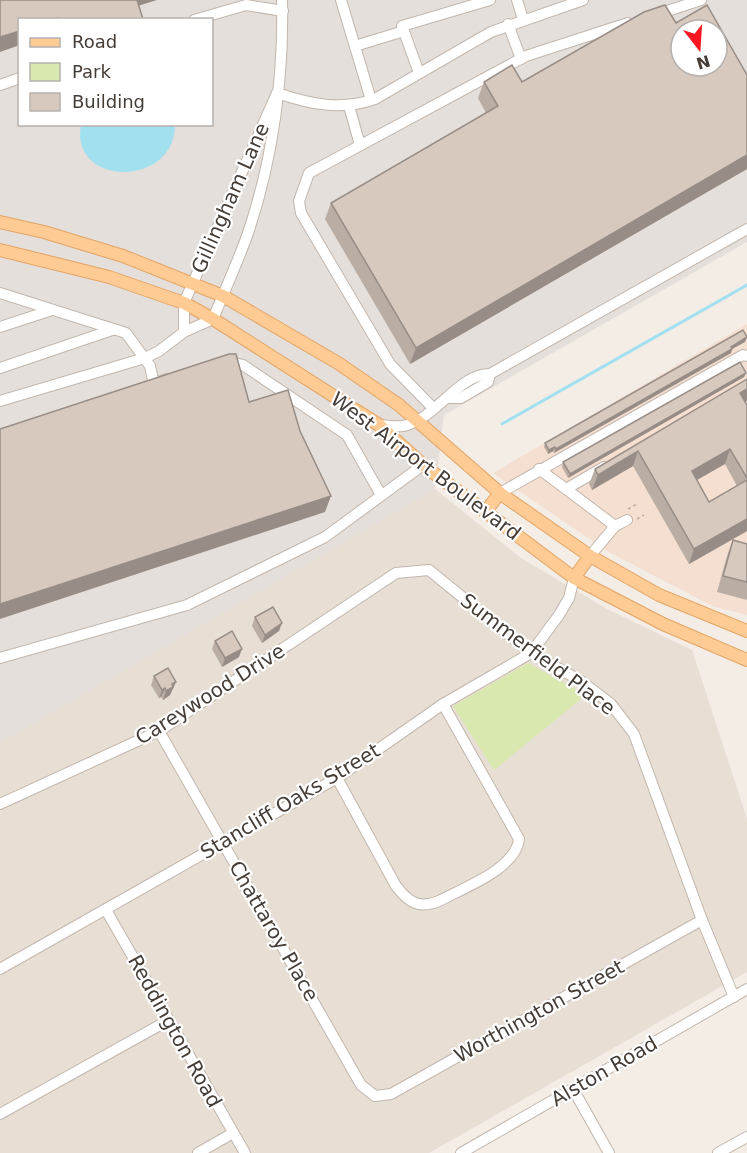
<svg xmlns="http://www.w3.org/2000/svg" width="747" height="1153" font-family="'DejaVu Sans',sans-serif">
<rect width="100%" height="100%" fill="#f3ede6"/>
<polygon fill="#e7ded4" points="435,489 521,558 609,610 692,650 747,819 747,972 429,1153 0,1153 0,743"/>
<polygon fill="#f5dfd1" points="747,324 747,615 712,606 607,551 493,473"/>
<path fill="#e5dfdb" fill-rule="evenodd" d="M0 0H747V242L444 415 435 489 0 743ZM20 20H212V124H20ZM681 30H717V66H681Z"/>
<polygon fill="#d9e8af" points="528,663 586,695 494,770 453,706"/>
<path fill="#a2e0f0" d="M81 125H175C175 188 69 187 81 125Z"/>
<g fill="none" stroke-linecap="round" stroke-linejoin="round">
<polyline stroke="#a2e0f0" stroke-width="3" points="502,424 747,285"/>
<g stroke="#c2b6ac" stroke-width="12">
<g id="minor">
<polyline points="341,0 371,100"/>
<polyline points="517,0 523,19"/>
<polyline points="655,15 701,0"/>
<polyline points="194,20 246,5 283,11"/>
<polyline points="508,24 521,59"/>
<polyline points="355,46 404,31"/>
<polyline points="419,73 402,26 490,0"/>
<polyline points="0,85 20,78"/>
<path d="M277 93 184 303V332L213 319C225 289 239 260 249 230 273 158 284 76 282 0"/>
<path d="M277 93C310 104 340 111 375 99L491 32 583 0"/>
<polyline points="349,106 360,145"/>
<polyline points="0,293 126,333 150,366 153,380 160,382 166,379"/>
<polyline points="0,327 52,310"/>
<polyline points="227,361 243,365 347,435 381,495"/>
<polyline points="0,368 112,330"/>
<polyline points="449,398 461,398 488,382 490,374 747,229"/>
<polyline points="0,401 145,358 159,351 184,332"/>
<polyline points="433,408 390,364 301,213 299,201 309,173 526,56 628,23"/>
<path d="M379 425C387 425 395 427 403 426 434 421 459 373 490 374"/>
<polyline points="539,469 566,489"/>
<polyline points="500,493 743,355 747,356"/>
<polyline points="615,526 627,520"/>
<polyline points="590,556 615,526 566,489 604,467"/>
<polyline points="0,658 187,605 325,537 423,465"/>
<polyline points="159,731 361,1085 375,1096 391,1094 702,920"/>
<path d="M337 778 396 886C409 903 419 909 439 901 463 888 516 869 519 839L443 704"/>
<polyline points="0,804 159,731 396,573 429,570 531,653 581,681 611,704 634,734 702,920 734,997"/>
<polyline points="106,910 245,1153"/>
<polyline points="0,969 337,778 443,704 531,653 559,615 569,598 574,578"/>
<polyline points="573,1089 609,1153"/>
<polyline points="0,1114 169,1020"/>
<polyline points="198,1153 233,1133"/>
<polyline points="461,1153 747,989"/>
<polyline points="718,1153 747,1137"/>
</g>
</g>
<g stroke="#e4a464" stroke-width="14">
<g id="major">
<polyline points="0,222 44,232 123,256 223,296 338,363 399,405 501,494 590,556 659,595 747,631"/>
<polyline points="0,250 109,277 184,303 213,319 379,425 423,465 574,578 663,624 747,660"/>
<polyline points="485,512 500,493"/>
<polyline points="574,578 590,556"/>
</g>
</g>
<g stroke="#c1ab9a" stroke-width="1.5" stroke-dasharray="3 3" stroke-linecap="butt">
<polyline points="628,509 637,504"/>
<polyline points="637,519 644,515"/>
</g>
<use href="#minor" stroke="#fff" stroke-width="10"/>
<use href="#major" stroke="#fecb94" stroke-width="12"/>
</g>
<g fill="#baada4" fill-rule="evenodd">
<polygon points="676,23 747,75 747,169 410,364 325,219 331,203 486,113 478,98 484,82 522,82"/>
<polygon points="745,342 732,349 731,353 554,453 553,451 548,454 544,447 545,443"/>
<polygon points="746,373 744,377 568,478 562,467 563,462"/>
<path d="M745 402 747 405V531L689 564 633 466 592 490 589 484 595 469ZM725 464 737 486 709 502 697 480Z"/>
<polygon points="733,540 747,544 747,600 717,592 727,556"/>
<polygon points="255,617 279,631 262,643 252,626"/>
<polygon points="215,641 239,657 222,667 212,649"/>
<polygon points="154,676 176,682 170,695 163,700 161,697 159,698 151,685"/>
</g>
<g fill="#978d86">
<polygon points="132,0 157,0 128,9"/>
<polygon points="20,31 20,45 0,52 0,37"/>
<polygon points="747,155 747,169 410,364 416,348"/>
<polygon points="747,337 745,342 732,349 731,353 554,453 556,449"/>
<polygon points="746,373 744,377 568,478 570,474"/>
<polygon points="747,389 747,401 734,408 740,393"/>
<polygon points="555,447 553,451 548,454 549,450"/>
<polygon points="730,449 725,464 686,486 692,471"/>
<polygon points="638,451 633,466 592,490 598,475"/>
<polygon points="331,496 325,512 0,619 0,604"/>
<polygon points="747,519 747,531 689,564 694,549"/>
<polygon points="282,623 279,631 262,643 265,635"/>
<polygon points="242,649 239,657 222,667 225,658"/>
<polygon points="176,682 170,695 163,700 166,691 172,684"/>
<polygon points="165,688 161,697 159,698 162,690"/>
</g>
<g fill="#d8c9bf" stroke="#978d86" stroke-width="1.5" fill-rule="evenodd">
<polygon points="0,0 137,0 143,19 58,20 57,18 53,20 20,20 20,31 0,37"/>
<path d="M665 5 676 23 707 5 747 75V155L416 348 331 203 498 106 484 82 512 65 522 82 644 12ZM681 30H717V66H681Z"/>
<polygon points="743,330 747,337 731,347 732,349 556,449 555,447 549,450 545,443"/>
<polygon points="229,354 236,354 249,402 288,390 300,431 331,496 0,604 0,429"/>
<polygon points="740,362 746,373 570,474 563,462"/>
<polygon points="747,379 747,389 740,393 747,405 747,478 730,449 692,471 709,502 747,480 747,519 694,549 638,451 598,475 595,469"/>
<polygon points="733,540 747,544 747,582 723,576"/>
<polygon points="273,607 282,623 265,635 255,617"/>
<polygon points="232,631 242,649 225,658 215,641"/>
<polygon points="168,668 176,682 172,684 173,687 166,691 165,688 162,690 154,676"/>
</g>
<g text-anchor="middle" stroke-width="4.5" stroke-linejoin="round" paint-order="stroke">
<g font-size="20" fill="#463c36" stroke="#fff">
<text transform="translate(230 198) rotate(-66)" y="7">Gillingham Lane</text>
<text transform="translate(426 466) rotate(37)" y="7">West Airport Boulevard</text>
<text transform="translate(538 654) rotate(37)" y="7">Summerfield Place</text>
<text transform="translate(210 694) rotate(-32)" y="7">Careywood Drive</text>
<text transform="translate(290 801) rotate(-31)" y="7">Stancliff Oaks Street</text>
<text transform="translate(274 931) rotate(60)" y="7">Chattaroy Place</text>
<text transform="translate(539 1011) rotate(-29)" y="7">Worthington Street</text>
<text transform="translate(175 1031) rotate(61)" y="7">Reddington Road</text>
<text transform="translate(604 1071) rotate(-30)" y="7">Alston Road</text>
</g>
</g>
<rect x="18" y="18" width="195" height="108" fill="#ffffff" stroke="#b5b1af" stroke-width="1.5"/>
<rect x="30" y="38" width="30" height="9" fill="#fecb94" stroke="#b5b1af" stroke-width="1.5"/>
<text x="72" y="48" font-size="18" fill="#463c36">Road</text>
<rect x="30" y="63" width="30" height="18" fill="#d9e8af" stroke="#b5b1af" stroke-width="1.5"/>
<text x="72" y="78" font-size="18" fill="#463c36">Park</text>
<rect x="30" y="93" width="30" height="18" fill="#d8c9bf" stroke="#b5b1af" stroke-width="1.5"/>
<text x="72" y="108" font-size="18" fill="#463c36">Building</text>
<g transform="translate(699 48) rotate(163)"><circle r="28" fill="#ffffff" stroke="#b5b1af" stroke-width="1.5"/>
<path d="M0-4.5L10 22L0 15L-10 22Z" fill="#fa1621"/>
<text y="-9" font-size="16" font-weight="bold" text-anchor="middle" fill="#463c36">N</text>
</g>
</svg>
